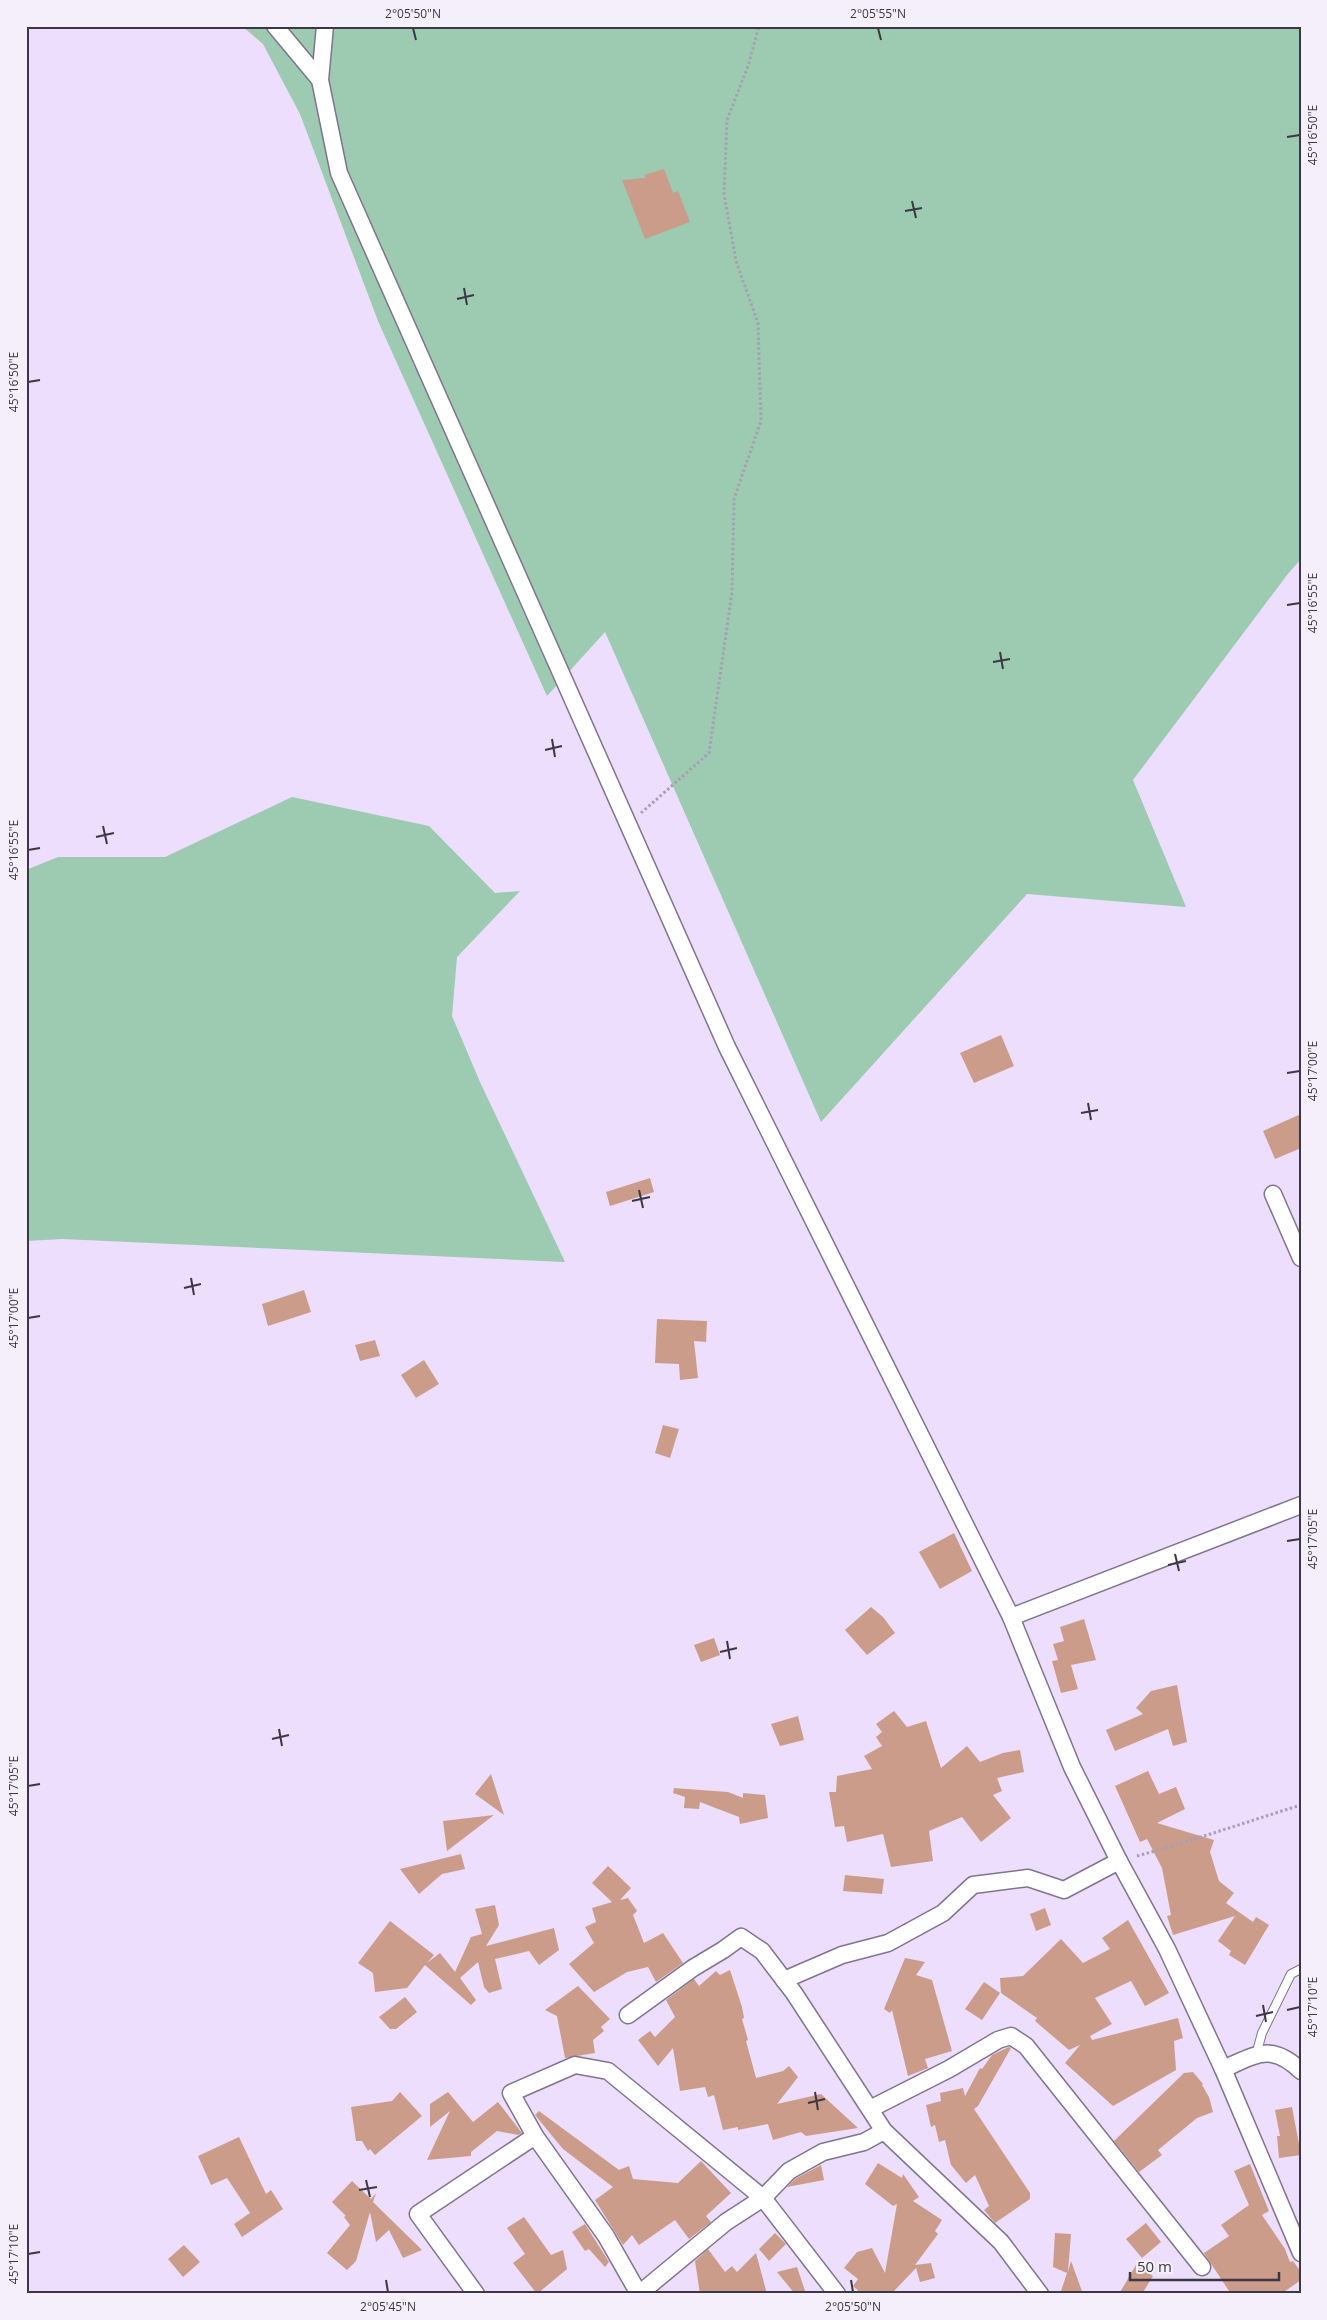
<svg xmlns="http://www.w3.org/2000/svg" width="1327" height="2320" font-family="'Open Sans',sans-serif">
<rect width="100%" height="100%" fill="#ecdefc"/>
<g fill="#9ccbb1">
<polygon points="242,26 1301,26 1301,559 1287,575 1133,780 1186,907 1027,894 821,1122 605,632 547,696 378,321 300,114 263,44"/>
<polygon points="292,797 429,826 495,893 520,891 457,957 452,1016 480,1082 565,1262 62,1239 26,1241 26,870 58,857 165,857"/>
</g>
<g fill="#cc9c8b">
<polygon points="664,169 673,193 678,191 690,222 645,239 622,180 645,178 644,175"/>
<polygon points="1001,1035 1014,1066 974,1083 960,1053"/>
<polygon points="1301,1114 1301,1148 1275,1159 1263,1131"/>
<polygon points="650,1178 654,1192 610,1206 606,1192"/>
<polygon points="304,1290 311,1312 268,1326 262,1304"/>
<polygon points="657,1319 707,1321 706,1342 694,1341 698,1378 680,1380 679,1364 655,1363"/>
<polygon points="375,1340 380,1356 360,1361 355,1345"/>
<polygon points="424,1360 439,1384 416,1398 401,1375"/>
<polygon points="663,1425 679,1429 670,1458 655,1453"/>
<polygon points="954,1533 972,1571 940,1589 919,1552"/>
<polygon points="871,1607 883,1617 895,1633 867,1655 845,1630"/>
<polygon points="1084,1619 1096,1660 1071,1665 1078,1689 1061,1693 1052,1661 1058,1660 1053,1644 1064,1641 1060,1627"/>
<polygon points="714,1638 720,1655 701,1662 694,1645"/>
<polygon points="1177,1685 1187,1742 1173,1746 1168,1729 1115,1751 1106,1730 1143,1714 1136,1708 1151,1691"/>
<polygon points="894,1711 907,1727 926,1721 941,1768 967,1746 980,1762 1003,1753 1020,1750 1024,1772 997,1778 1002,1791 993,1795 1011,1818 981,1842 962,1817 929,1831 933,1861 891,1867 883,1834 847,1842 844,1826 835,1827 829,1792 836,1792 837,1776 872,1769 864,1756 882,1746 876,1737 882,1732 876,1724"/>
<polygon points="798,1716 804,1740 780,1746 771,1724"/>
<polygon points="1148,1771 1159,1794 1176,1787 1185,1809 1157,1823 1214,1840 1210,1852 1219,1881 1234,1893 1226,1903 1253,1922 1256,1917 1269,1925 1245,1965 1229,1955 1231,1951 1218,1941 1235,1916 1173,1935 1167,1916 1171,1915 1162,1868 1147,1839 1140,1842 1115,1786"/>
<polygon points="491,1774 504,1815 475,1794"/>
<polygon points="674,1788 728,1792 743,1798 743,1793 765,1795 768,1818 740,1824 739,1817 700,1802 699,1809 684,1808 685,1797 673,1793"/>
<polygon points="494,1815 447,1851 443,1821"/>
<polygon points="461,1854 465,1869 442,1874 419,1894 400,1869"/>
<polygon points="608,1866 631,1888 620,1900 628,1898 637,1911 633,1915 644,1943 663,1933 683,1963 656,1982 648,1967 627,1972 594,1992 569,1964 594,1943 585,1927 596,1922 592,1908 612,1902 592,1883"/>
<polygon points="845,1875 884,1879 882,1894 843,1891"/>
<polygon points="495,1905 499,1925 486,1946 554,1928 559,1950 539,1965 529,1951 495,1959 502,1989 489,1993 484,1987 478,1962 460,1978 476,2000 471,2005 425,1965 407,1988 375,1992 373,1973 358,1963 390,1921 434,1955 427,1963 440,1953 455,1972 471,1937 482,1934 475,1909"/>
<polygon points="1045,1908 1051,1925 1036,1931 1030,1914"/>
<polygon points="1128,1920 1169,1993 1145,2006 1131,1981 1095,1998 1112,2024 1090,2036 1092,2040 1178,2018 1183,2038 1174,2041 1176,2070 1113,2106 1065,2063 1080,2045 1069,2050 1035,2021 1037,2018 1001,1993 1000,1978 1023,1976 1061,1939 1083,1963 1110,1949 1102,1938"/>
<polygon points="905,1958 925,1962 916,1975 932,1980 952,2051 925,2059 928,2068 908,2076 892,2010 890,2013 884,2009"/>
<polygon points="730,1970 742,2007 744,2018 742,2019 748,2040 746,2041 756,2078 783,2071 789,2066 798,2077 777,2104 821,2094 858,2128 806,2136 801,2132 773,2140 768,2124 738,2130 738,2127 723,2130 714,2095 708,2097 705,2087 680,2091 673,2048 658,2066 638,2040 650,2031 655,2037 675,2017 666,2000 694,1979 699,1986 716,1971 720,1975"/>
<polygon points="984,1982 1000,1993 982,2020 965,2009"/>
<polygon points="578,1986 610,2019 601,2027 604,2031 593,2040 595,2053 565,2058 557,2016 545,2010"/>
<polygon points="405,1997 417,2012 396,2029 390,2029 379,2017"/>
<polygon points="1009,2047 1011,2048 978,2106 974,2109 1030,2193 1030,2199 995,2223 984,2210 989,2206 975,2175 966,2183 951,2165 945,2140 939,2142 935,2125 931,2127 926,2105 941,2101 940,2093 963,2088 965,2096 980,2068 982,2069 992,2055"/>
<polygon points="1193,2072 1203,2084 1202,2085 1209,2097 1213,2112 1197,2118 1158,2150 1162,2155 1139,2172 1114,2141 1184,2073"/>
<polygon points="400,2092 422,2116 375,2155 370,2149 368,2151 362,2141 356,2141 351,2107 392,2101"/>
<polygon points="448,2092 473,2122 498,2102 522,2133 518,2135 497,2131 471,2152 471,2156 427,2160 450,2111 430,2127 430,2104"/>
<polygon points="1292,2107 1301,2155 1279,2158 1277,2136 1280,2136 1275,2110"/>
<polygon points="539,2111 619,2170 629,2166 633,2179 678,2183 701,2161 731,2193 706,2216 711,2222 689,2239 675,2220 639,2245 632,2235 623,2245 595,2200 613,2187 563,2149 535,2115"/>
<polygon points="239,2137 266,2194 271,2190 283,2209 242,2237 234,2224 250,2213 227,2178 211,2185 198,2156"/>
<polygon points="878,2163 902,2178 903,2174 919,2197 913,2201 942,2220 935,2231 938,2234 915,2265 931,2263 935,2278 920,2282 916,2268 894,2291 896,2294 862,2294 853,2286 858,2279 844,2268 857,2252 872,2248 885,2273 897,2204 893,2206 865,2184"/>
<polygon points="1250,2164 1269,2211 1262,2215 1285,2249 1290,2262 1293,2261 1301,2272 1301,2280 1281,2294 1231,2294 1204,2253 1229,2236 1221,2225 1249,2205 1234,2171"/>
<polygon points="821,2165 824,2180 787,2187 795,2179"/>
<polygon points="352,2181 371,2199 376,2193 373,2202 422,2250 403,2258 389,2230 376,2242 370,2212 356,2261 347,2270 327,2253 350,2225 344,2217 346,2216 332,2202"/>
<polygon points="524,2217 551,2255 563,2250 567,2269 537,2294 513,2263 525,2254 507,2228"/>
<polygon points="1146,2223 1161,2242 1142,2258 1126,2239"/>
<polygon points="585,2224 609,2262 605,2267 589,2249 585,2251 572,2232"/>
<polygon points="775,2233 786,2244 769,2261 759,2249"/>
<polygon points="1055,2233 1071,2234 1068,2272 1071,2261 1083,2294 1060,2294 1067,2273 1053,2267"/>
<polygon points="184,2245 200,2262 183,2277 168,2259"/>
<polygon points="708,2249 725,2272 732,2266 737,2272 756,2253 767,2294 700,2294 695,2261"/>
<polygon points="1136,2265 1153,2276 1142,2294 1119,2294"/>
<polygon points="797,2267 806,2294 795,2294 777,2272"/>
</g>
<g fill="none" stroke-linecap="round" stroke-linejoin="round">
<g stroke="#80748e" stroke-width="10">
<polyline id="lane" points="1256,2055 1262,2033 1291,1974 1301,1969"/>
</g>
<g stroke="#80748e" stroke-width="19">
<g id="street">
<polyline points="275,26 320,80"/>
<polyline points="325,26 320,80 339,173 727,1047 1011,1617 1072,1767 1119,1861 1167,1949 1223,2069 1301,2253"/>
<polyline points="1273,1194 1301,1258"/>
<polyline points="1011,1617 1301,1505"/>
<polyline points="784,1980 842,1955 888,1943 943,1913 973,1885 1028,1878 1064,1890 1119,1861"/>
<polyline points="628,2015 693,1968 723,1950 741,1937 762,1951 794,1993 884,2131 1001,2242 1040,2294"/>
<path d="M1223 2069C1256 2055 1271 2042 1301 2071"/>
<polyline points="870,2109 949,2069 998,2040 1011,2036 1026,2046 1202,2267"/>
<polyline points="535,2136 606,2236 639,2294"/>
<polyline points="476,2294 418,2214 535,2136 511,2093 575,2065 608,2071 763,2198 837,2294"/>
<polyline points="639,2294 726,2222 763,2198 789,2171 823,2152 864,2142 884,2131"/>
</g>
</g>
<g stroke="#a99eb5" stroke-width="3" stroke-dasharray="2.5 2.5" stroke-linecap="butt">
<polyline points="641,813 709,753 732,592 734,499 761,421 758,323 736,261 724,194 727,120 748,66 759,26"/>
<path d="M1137 1856C1192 1841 1246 1822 1301 1805"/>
</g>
<use href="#lane" stroke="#fff" stroke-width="8"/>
<use href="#street" stroke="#fff" stroke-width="16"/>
</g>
<path fill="none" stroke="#3d3743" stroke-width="2" d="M413 28 416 40M878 28 881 40M1287 137 1300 135M912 201 916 218M905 211 922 208M464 288 467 305M457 299 474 295M28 382 40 380M1287 605 1300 603M1000 652 1003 669M993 662 1010 659M552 739 555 757M545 750 562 746M103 826 107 844M96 837 114 833M28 850 40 848M1287 1073 1300 1071M1088 1103 1091 1120M1081 1113 1098 1110M639 1190 643 1208M632 1201 650 1197M191 1278 194 1295M184 1288 201 1284M28 1318 40 1316M1287 1541 1300 1539M1175 1554 1179 1571M1168 1565 1186 1561M727 1641 730 1659M720 1652 737 1648M279 1729 282 1746M272 1739 289 1735M28 1786 40 1784M1263 2005 1266 2022M1287 2010 1300 2007M1256 2016 1273 2012M815 2092 818 2110M808 2103 825 2099M366 2180 370 2197M359 2190 377 2187M28 2254 40 2252M386 2280 388 2292M851 2280 853 2292"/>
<rect width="1327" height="2320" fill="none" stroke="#f5effb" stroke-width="55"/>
<path d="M1130 2272v8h149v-8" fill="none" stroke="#3d3743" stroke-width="2.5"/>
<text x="1137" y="2272" font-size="15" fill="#3d3743" stroke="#f5effb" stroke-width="4" paint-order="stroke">50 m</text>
<rect x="28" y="28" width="1272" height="2264" fill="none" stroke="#3d3743" stroke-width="2"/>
<g font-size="12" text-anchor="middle" fill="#3d3743">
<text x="413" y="18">2°05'50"N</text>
<text x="878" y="18">2°05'55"N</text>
<text transform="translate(1313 135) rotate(-90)" y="4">45°16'50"E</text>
<text transform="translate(14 382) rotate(-90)" y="4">45°16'50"E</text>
<text transform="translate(1313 603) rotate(-90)" y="4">45°16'55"E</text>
<text transform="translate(14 850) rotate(-90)" y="4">45°16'55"E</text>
<text transform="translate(1313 1071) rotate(-90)" y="4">45°17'00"E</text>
<text transform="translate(14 1318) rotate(-90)" y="4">45°17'00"E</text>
<text transform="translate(1313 1539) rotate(-90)" y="4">45°17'05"E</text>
<text transform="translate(14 1786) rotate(-90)" y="4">45°17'05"E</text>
<text transform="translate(1313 2007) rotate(-90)" y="4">45°17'10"E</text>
<text transform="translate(14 2254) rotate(-90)" y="4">45°17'10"E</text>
<text x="388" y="2311">2°05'45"N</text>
<text x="853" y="2311">2°05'50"N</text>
</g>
</svg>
